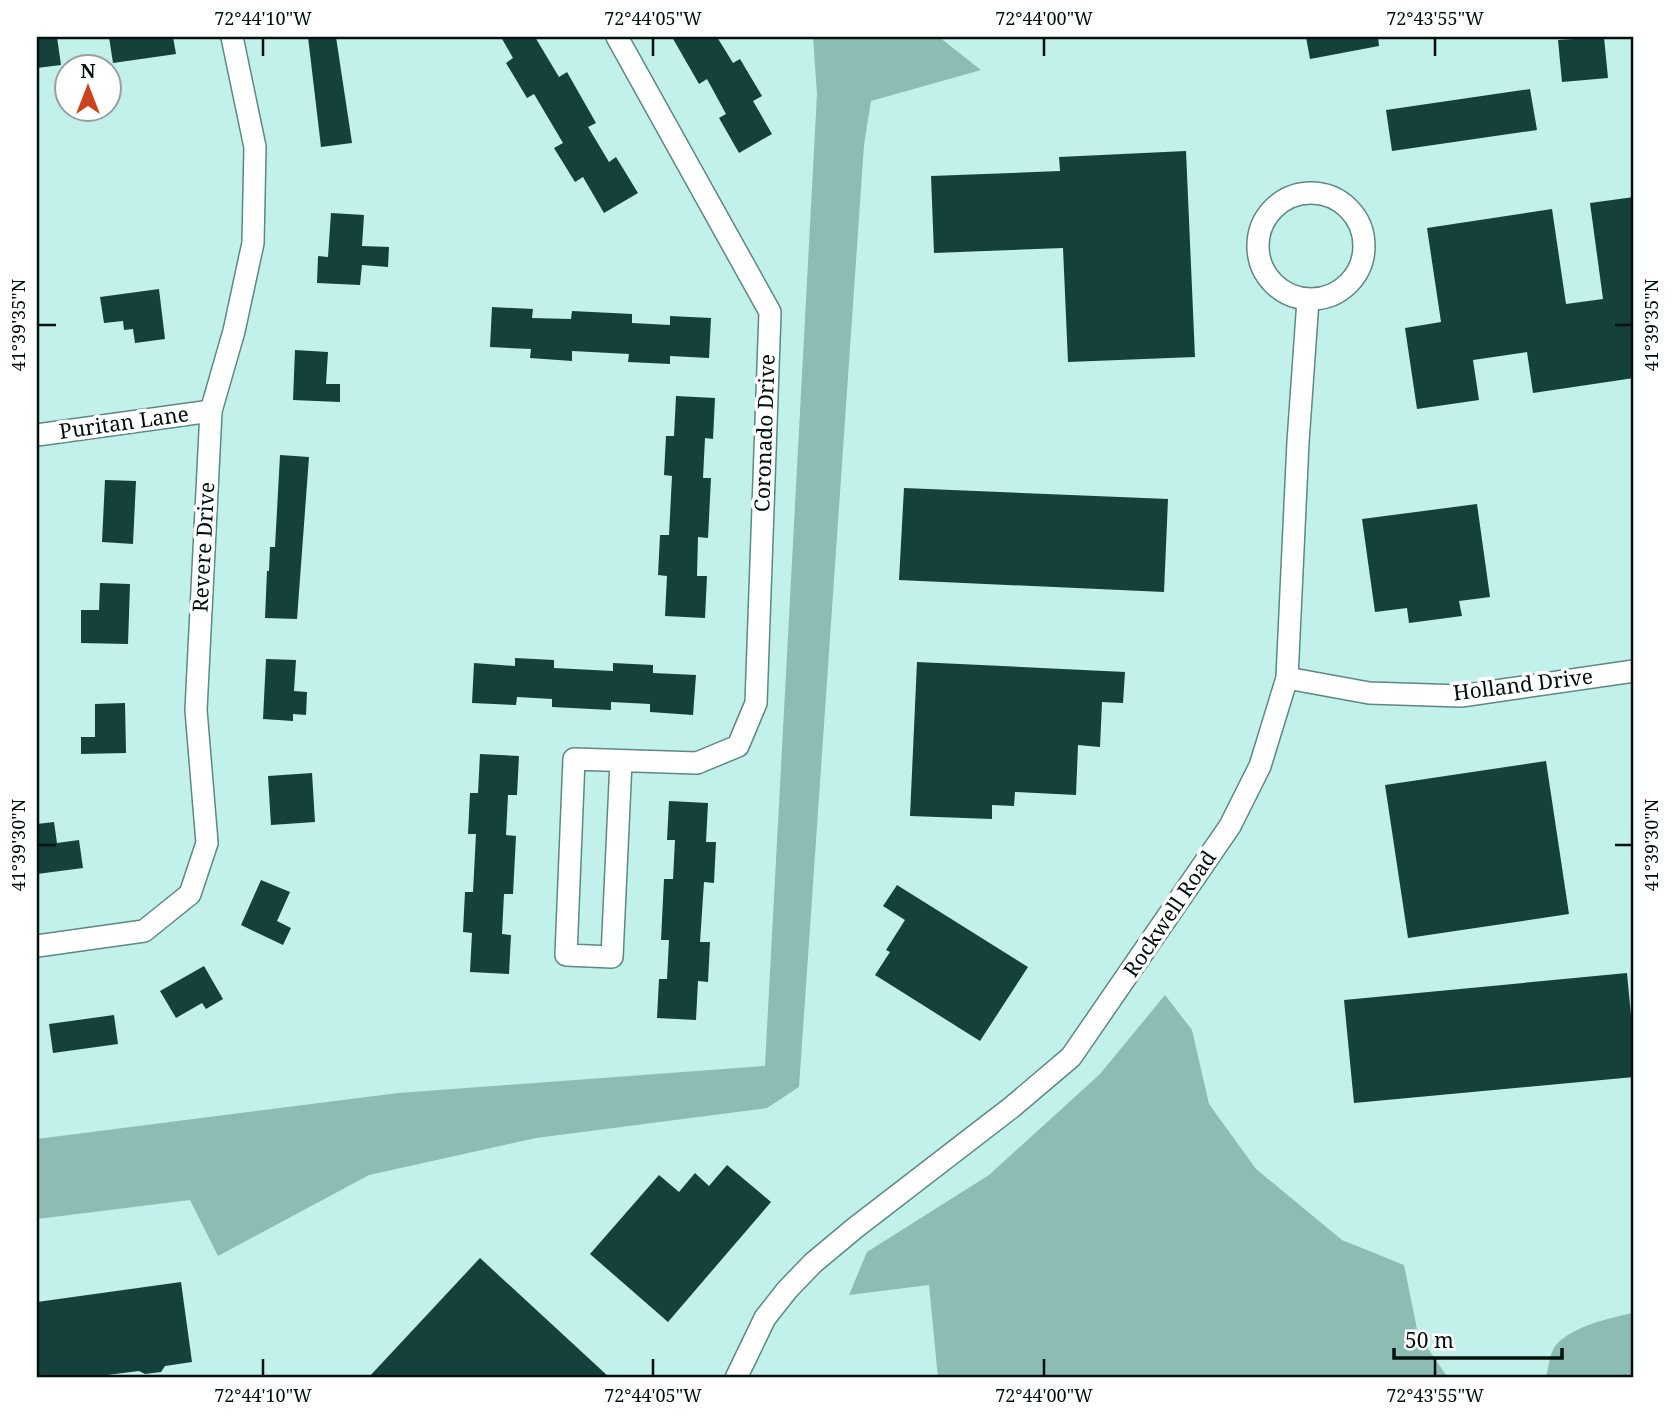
<svg xmlns="http://www.w3.org/2000/svg" width="1671" height="1415" font-family="'Noto Serif',serif">
<rect width="100%" height="100%" fill="#c1f1ea"/>
<g fill="#8dbcb5">
<polygon points="813,37 939,37 981,70 871,101 864,145 799,1087 767,1108 536,1138 369,1175 218,1256 190,1200 37,1219 37,1139 398,1093 765,1066 817,94"/>
<polygon points="1165,995 1192,1030 1209,1104 1256,1169 1342,1240 1404,1265 1418,1334 1446,1375 1505,1378 938,1378 929,1285 849,1295 867,1252 989,1175 1100,1074"/>
<path d="M1634 1313V1378H1546C1548 1370 1549 1358 1553 1350 1564 1328 1612 1317 1634 1313Z"/>
</g>
<g fill="#14413c">
<polygon points="37,37 57,37 61,65 37,68"/>
<polygon points="109,37 173,37 176,54 113,63"/>
<polygon points="308,37 336,37 352,143 321,147"/>
<polygon points="501,37 535,37 559,77 567,72 596,123 588,127 609,162 616,157 638,193 604,213 583,177 575,182 554,148 563,143 534,94 527,98 506,63 513,58"/>
<polygon points="672,37 717,37 733,63 740,59 762,96 753,101 772,134 739,153 719,118 726,114 707,79 699,84"/>
<polygon points="1306,37 1378,37 1379,46 1310,59"/>
<polygon points="1604,37 1608,78 1562,82 1558,40"/>
<polygon points="1530,89 1537,130 1392,151 1386,110"/>
<polygon points="1186,151 1195,357 1068,362 1063,248 934,253 931,176 1060,171 1059,157"/>
<polygon points="1634,197 1634,378 1533,393 1527,352 1473,360 1479,400 1417,409 1405,328 1441,322 1427,228 1552,209 1566,304 1603,299 1590,203"/>
<polygon points="331,213 364,215 362,246 389,247 388,267 362,265 360,285 317,283 318,256 328,257"/>
<polygon points="159,289 165,339 135,343 133,329 124,330 123,321 104,323 100,297"/>
<polygon points="492,307 533,309 532,318 571,319 572,311 632,314 632,323 670,325 670,316 711,318 709,358 670,356 670,364 628,362 629,354 572,351 572,361 530,358 531,349 490,347"/>
<polygon points="295,350 328,352 326,384 340,384 340,402 293,400"/>
<polygon points="676,396 715,398 713,439 705,438 703,478 711,478 708,538 698,537 697,576 707,576 705,618 665,616 667,576 658,575 660,535 669,535 672,476 664,475 666,436 674,436"/>
<polygon points="280,455 309,457 297,619 265,618 267,571 269,571 270,547 275,547"/>
<polygon points="105,480 136,481 133,544 102,542"/>
<polygon points="904,488 1168,499 1164,592 899,580"/>
<polygon points="1477,504 1490,597 1459,601 1462,616 1409,623 1407,608 1375,612 1362,519"/>
<polygon points="100,583 130,584 128,644 81,643 81,610 99,610"/>
<polygon points="515,658 554,660 554,668 613,671 613,663 653,665 653,673 696,675 693,715 650,712 650,704 611,702 611,710 552,707 552,699 517,697 516,705 472,703 474,663 515,666"/>
<polygon points="266,659 296,660 294,691 307,692 306,715 293,714 293,721 263,719"/>
<polygon points="917,662 1125,672 1123,703 1102,702 1100,747 1078,745 1076,795 1015,792 1014,806 992,805 992,819 910,816"/>
<polygon points="125,703 126,753 81,754 81,737 95,737 95,704"/>
<polygon points="480,754 519,756 517,795 508,795 506,835 516,836 513,894 504,894 502,934 511,935 509,974 470,972 472,933 463,932 465,892 473,892 476,834 468,834 470,793 478,793"/>
<polygon points="1546,761 1569,914 1408,938 1385,785"/>
<polygon points="312,773 315,822 271,825 268,776"/>
<polygon points="669,801 708,803 706,842 716,842 714,883 704,882 700,942 710,942 708,982 698,981 696,1020 657,1018 659,979 667,979 669,940 661,940 664,879 673,879 675,840 667,840"/>
<polygon points="54,822 57,843 79,840 83,868 37,874 37,824"/>
<polygon points="261,880 290,892 277,921 291,928 283,945 241,925"/>
<polygon points="897,885 1028,967 980,1041 875,975 890,952 886,950 905,920 883,906"/>
<polygon points="204,966 223,999 206,1009 202,1003 176,1018 160,991"/>
<polygon points="1627,973 1634,1048 1634,1077 1354,1103 1344,1000"/>
<polygon points="114,1015 118,1044 53,1053 49,1024"/>
<polygon points="727,1165 771,1202 668,1322 590,1254 659,1175 679,1192 695,1173 709,1186"/>
<polygon points="480,1258 610,1378 368,1378"/>
<polygon points="181,1282 192,1362 165,1366 161,1372 145,1374 139,1371 83,1378 37,1378 37,1302"/>
</g>
<g fill="none" stroke-linecap="round" stroke-linejoin="round">
<g stroke="#5c8982" stroke-width="24">
<g id="street">
<polyline points="617,37 770,312 756,703 738,746 697,763 574,759 566,955 612,957 621,761"/>
<circle cx="1311" cy="246" r="53"/>
<polyline points="37,435 211,411"/>
<polyline points="1287,678 1369,693 1461,696 1634,671"/>
<polyline points="37,946 144,931 190,894 207,843 196,710 211,411 234,331 253,243 255,147 232,37"/>
<polyline points="736,1378 765,1318 787,1290 813,1263 855,1228 1012,1107 1071,1057 1230,826 1260,766 1287,678 1298,442 1308,300"/>
</g>
</g>
<use href="#street" stroke="#fff" stroke-width="21"/>
</g>
<path fill="none" stroke="#010f0d" stroke-width="2.5" d="M263 38V56M653 38V56M1044 38V56M1435 38V56M38 325H56M1615 325H1632M38 845H56M1615 845H1632M263 1359V1376M653 1359V1376M1044 1359V1376M1435 1359V1376"/>
<g text-anchor="middle" stroke-width="7" stroke-linejoin="round" paint-order="stroke">
<g font-size="21" fill="#010f0d" stroke="#fff">
<text transform="translate(124 423) rotate(-8)" y="7">Puritan Lane</text>
<text transform="translate(765 433) rotate(-88)" y="7">Coronado Drive</text>
<text transform="translate(204 547) rotate(-87)" y="7">Revere Drive</text>
<text transform="translate(1523 685) rotate(-7)" y="7">Holland Drive</text>
<text transform="translate(1170 914) rotate(-56)" y="7">Rockwell Road</text>
</g>
</g>
<rect width="1671" height="1415" fill="none" stroke="#ffffff" stroke-width="77"/>
<g transform="translate(88 88)"><circle r="33" fill="#ffffff" stroke="#999f9e" stroke-width="2"/>
<path d="M0-5L12 26L0 18L-12 26Z" fill="#cc421f"/>
<text y="-10" font-size="19" font-weight="bold" text-anchor="middle" fill="#010f0d">N</text>
</g>
<path d="M1394 1348v10h168v-10" fill="none" stroke="#010f0d" stroke-width="3.5"/>
<text x="1405" y="1348" font-size="21" fill="#010f0d" stroke="#ffffff" stroke-width="5" paint-order="stroke">50 m</text>
<rect x="38" y="38" width="1594" height="1338" fill="none" stroke="#010f0d" stroke-width="2.5"/>
<g font-size="18" text-anchor="middle" fill="#010f0d">
<text x="263" y="25">72°44'10"W</text>
<text x="653" y="25">72°44'05"W</text>
<text x="1044" y="25">72°44'00"W</text>
<text x="1435" y="25">72°43'55"W</text>
<text transform="translate(19 325) rotate(-90)" y="6">41°39'35"N</text>
<text transform="translate(1652 325) rotate(-90)" y="6">41°39'35"N</text>
<text transform="translate(19 845) rotate(-90)" y="6">41°39'30"N</text>
<text transform="translate(1652 845) rotate(-90)" y="6">41°39'30"N</text>
<text x="263" y="1402">72°44'10"W</text>
<text x="653" y="1402">72°44'05"W</text>
<text x="1044" y="1402">72°44'00"W</text>
<text x="1435" y="1402">72°43'55"W</text>
</g>
</svg>
